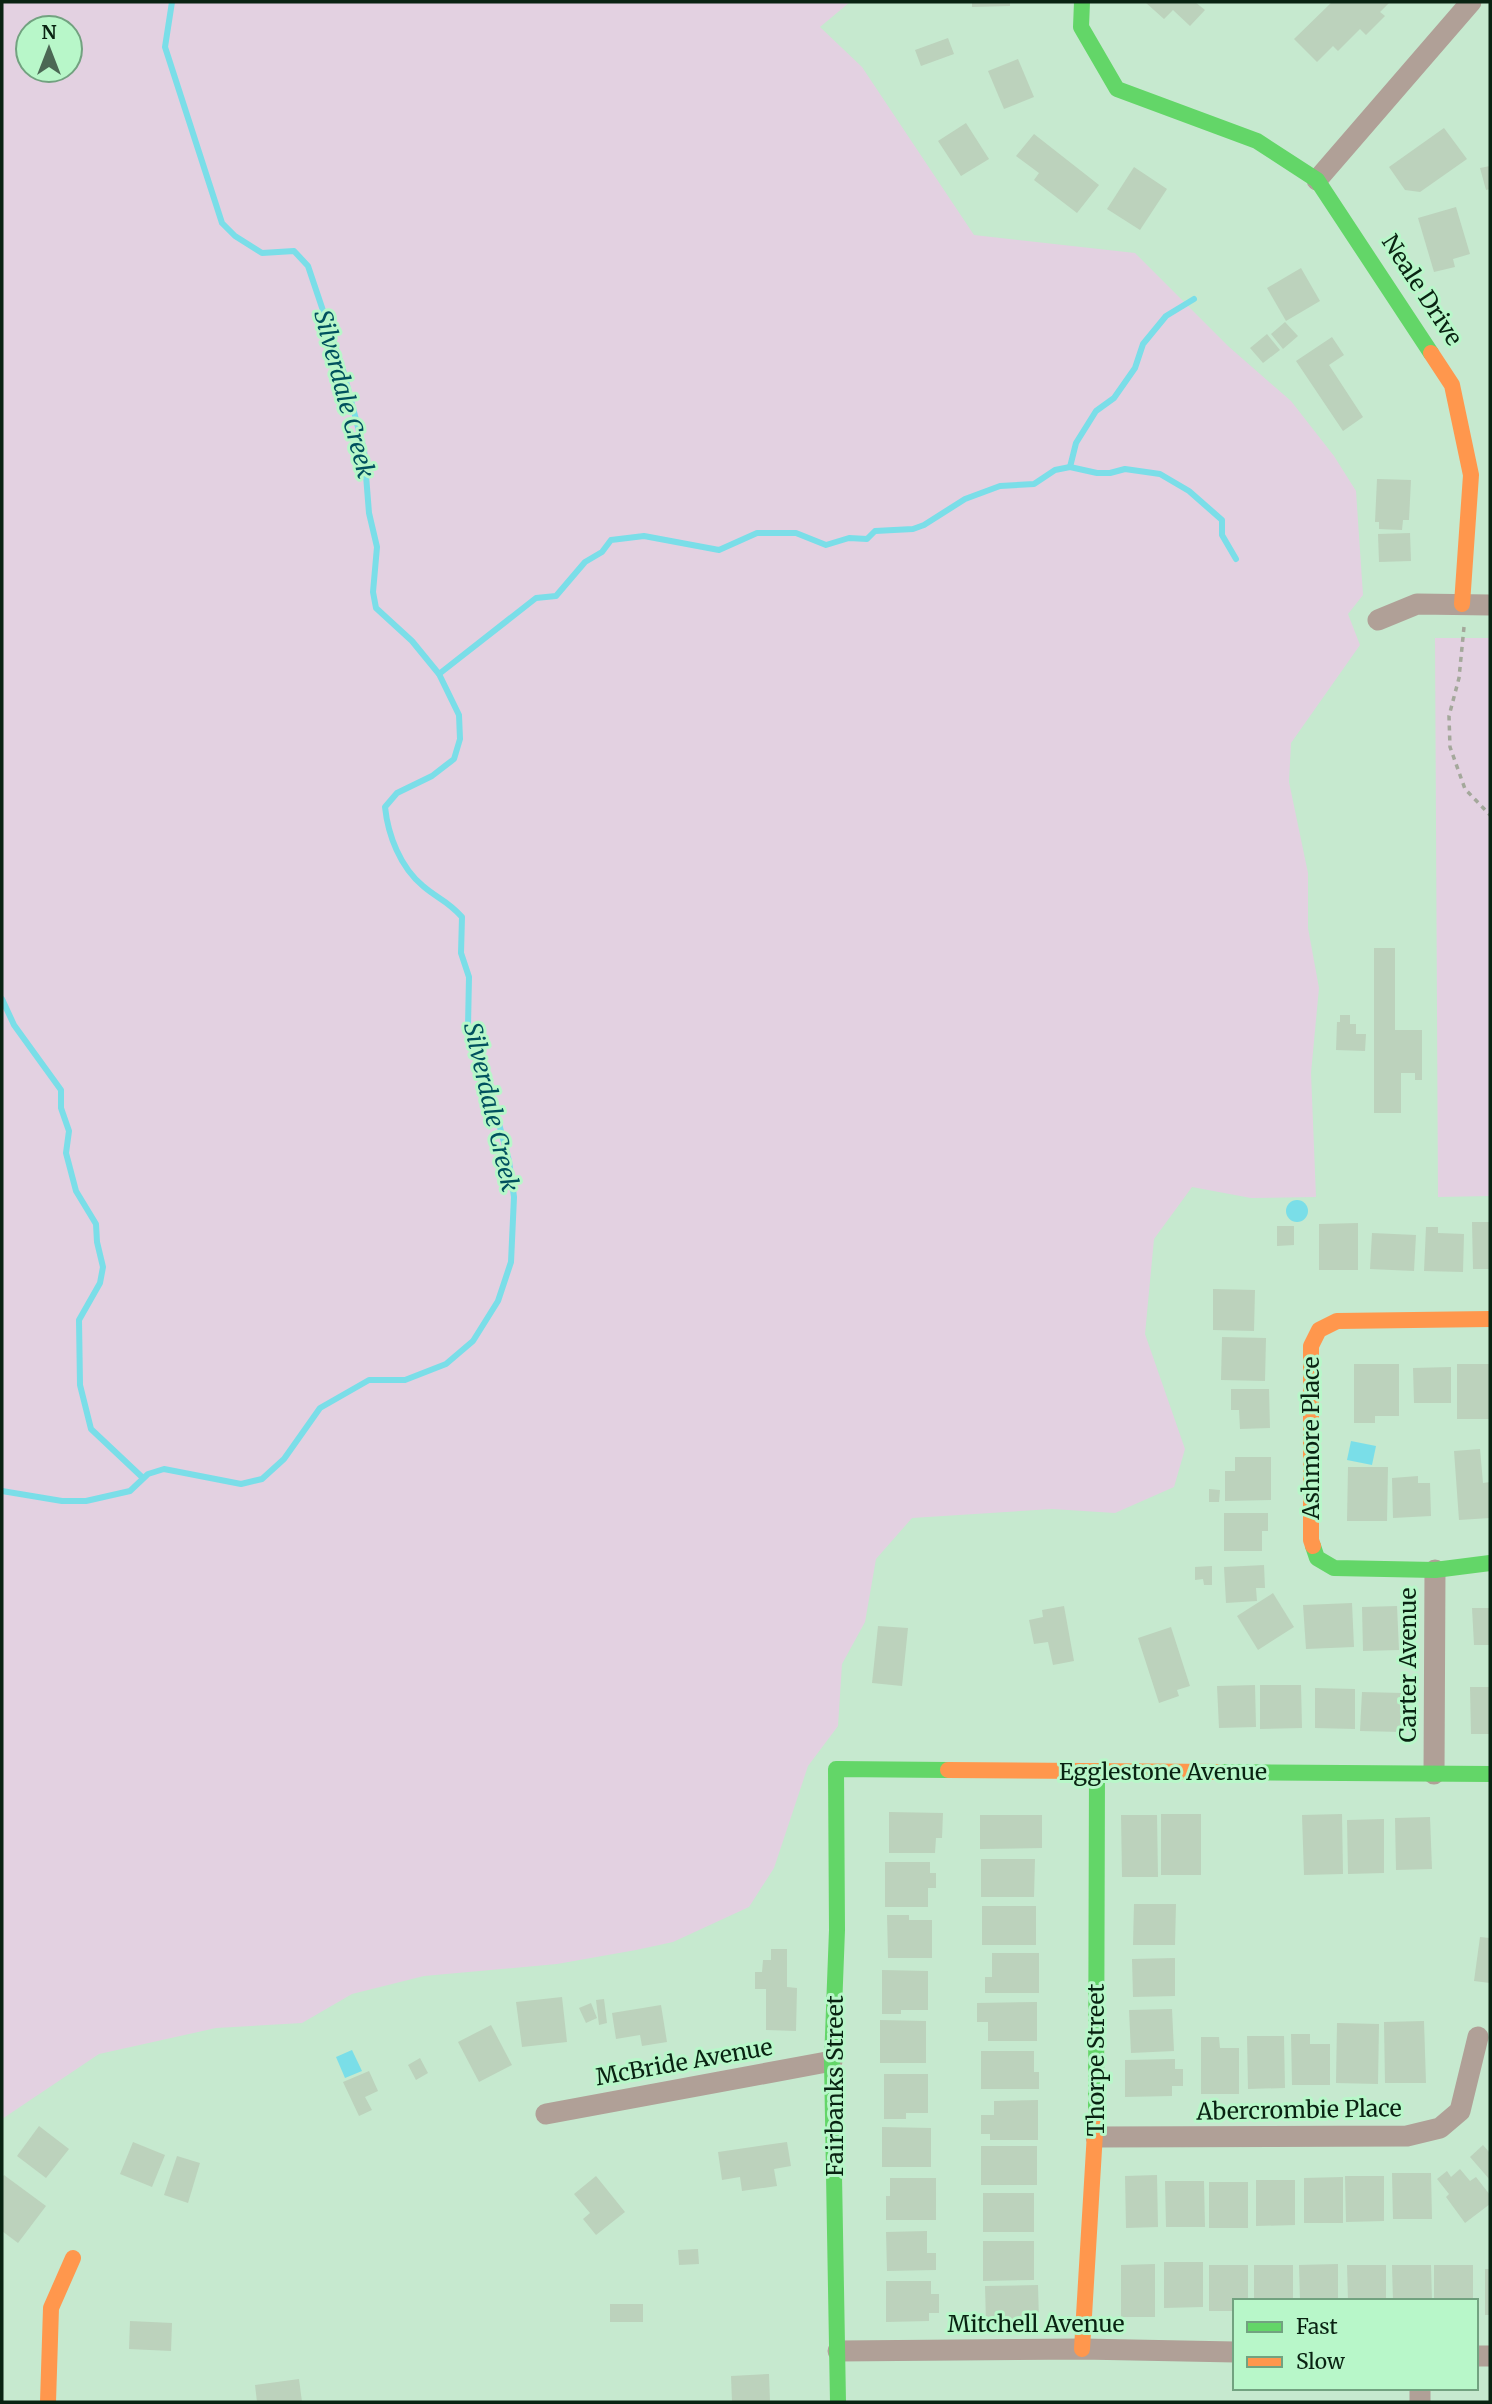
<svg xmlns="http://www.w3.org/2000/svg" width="1492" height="2404" font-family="Merriweather,serif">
<rect width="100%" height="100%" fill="#c6e9cf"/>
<g fill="#e3d1e1" fill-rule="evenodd">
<path d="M2 2H850L820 27 862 67 974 235 1135 253 1228 346 1291 401 1334 456 1356 491 1363 595 1348 614 1360 645 1291 743 1289 782 1308 873V928L1319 988 1311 1073 1316 1197 1251 1198 1192 1187 1154 1239 1145 1334 1185 1449 1174 1487 1115 1513 1052 1509 912 1518 876 1559 865 1622 842 1664 838 1726 808 1766 774 1868 749 1907 673 1942 636 1950 557 1964 424 1976 352 1994 302 2023 216 2028 99 2054 2 2119ZM28 28H70V70H28Z"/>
<polygon points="1435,638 1490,638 1490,1196 1438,1197"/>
</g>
<g fill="#7adee8">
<circle cx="1297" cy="1211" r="11"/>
<polygon points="1351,1441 1376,1446 1372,1465 1347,1460"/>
<polygon points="352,2050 362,2071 345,2078 336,2057"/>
</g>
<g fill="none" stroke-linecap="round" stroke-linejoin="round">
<g stroke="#7adee8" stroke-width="6">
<polyline points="1070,467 1076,443 1096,411 1114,398 1135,368 1143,344 1166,316 1194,299"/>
<polyline points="439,674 536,598 556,596 585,562 602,552 611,540 644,536 719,550 757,533 796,533 826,545 849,538 867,539 875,531 913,529 924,525 965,499 1000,486 1034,484 1055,470 1070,467 1097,473 1110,473 1125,469 1160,474 1189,491 1222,520 1222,535 1236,559"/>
<polyline points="2,999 14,1025 61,1090 61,1108 69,1131 66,1153 76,1191 96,1224 97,1242 103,1267 100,1283 79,1320 80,1385 91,1429 143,1478"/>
<path d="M2 1491 62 1501H86L130 1491 148 1474 164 1469 241 1484 262 1479 284 1459 320 1408 369 1380H405L446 1364 473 1341 498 1301 511 1262 514 1197 509 1161 487 1079 468 1027 469 977 461 953 462 917C447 900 438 899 423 886 400 867 388 835 385 807L397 793 432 776 454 759 460 739 459 715 439 674 412 641 376 608 373 592 377 547 369 513 364 450 343 370 308 266 294 251 262 253 235 236 222 223 165 47 172 2"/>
</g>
</g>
<g fill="#bcd2bc">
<polygon points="972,2 1010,2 1010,6 972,7"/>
<polygon points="1145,2 1195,2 1205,10 1190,26 1173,10 1164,19"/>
<polygon points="1332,2 1390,2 1380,12 1385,16 1366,35 1360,29 1338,51 1333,46 1317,62 1294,39"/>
<polygon points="948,38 954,54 921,66 915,50"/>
<polygon points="1018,59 1034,97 1004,109 988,71"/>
<polygon points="966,123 989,159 961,176 938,141"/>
<polygon points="1444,128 1467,159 1420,192 1405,190 1389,167"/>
<polygon points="1034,134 1099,185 1077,213 1034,180 1039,173 1016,156"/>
<polygon points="1490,166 1490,189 1486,190 1480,168"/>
<polygon points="1134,167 1167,189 1140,230 1107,209"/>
<polygon points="1456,207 1470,254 1453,259 1455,267 1434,272 1418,218"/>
<polygon points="1301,268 1320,301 1286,321 1267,288"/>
<polygon points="1285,322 1298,336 1283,349 1271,334"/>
<polygon points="1267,334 1280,350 1263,363 1250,348"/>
<polygon points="1332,337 1344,355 1329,365 1363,417 1343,431 1296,361"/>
<polygon points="1377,479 1411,480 1409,520 1403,520 1402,530 1379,529 1379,522 1375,522"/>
<polygon points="1410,533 1411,561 1379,562 1378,534"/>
<polygon points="1374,948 1395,948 1395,1030 1422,1030 1422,1080 1415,1080 1415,1073 1401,1073 1401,1113 1374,1113"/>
<polygon points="1340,1015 1350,1015 1350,1024 1356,1024 1356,1034 1366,1034 1365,1051 1336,1050 1337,1022 1340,1022"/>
<polygon points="1472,1222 1490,1222 1490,1269 1473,1269"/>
<polygon points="1358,1223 1358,1270 1319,1270 1319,1224"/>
<polygon points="1277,1226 1294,1226 1294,1245 1277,1246"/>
<polygon points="1426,1227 1438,1227 1438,1233 1464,1234 1463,1272 1424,1271"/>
<polygon points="1372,1233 1416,1235 1414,1271 1370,1269"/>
<polygon points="1213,1289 1255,1290 1254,1331 1213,1330"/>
<polygon points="1222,1337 1266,1338 1265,1381 1221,1380"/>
<polygon points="1354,1364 1399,1364 1399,1416 1375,1416 1375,1423 1354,1423"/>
<rect x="1457" y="1364" width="33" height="55"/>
<polygon points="1451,1367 1451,1403 1414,1403 1413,1368"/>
<polygon points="1231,1389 1269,1389 1270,1428 1240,1429 1239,1410 1231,1410"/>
<polygon points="1480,1449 1483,1483 1490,1482 1490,1518 1459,1520 1454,1451"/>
<polygon points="1235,1457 1271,1457 1271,1500 1225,1501 1225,1471 1235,1471"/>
<polygon points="1348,1467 1388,1467 1387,1521 1347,1521"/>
<polygon points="1418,1476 1418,1483 1430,1483 1431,1516 1393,1518 1392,1478"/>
<polygon points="1209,1489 1220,1490 1219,1502 1209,1502"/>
<polygon points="1224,1513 1268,1513 1268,1531 1262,1531 1262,1551 1224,1551"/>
<polygon points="1264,1565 1265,1588 1256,1588 1257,1601 1226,1603 1224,1567"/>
<polygon points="1212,1566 1212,1585 1204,1585 1203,1579 1195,1580 1195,1567"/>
<polygon points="1273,1593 1294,1627 1258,1650 1237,1616"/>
<polygon points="1352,1603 1354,1647 1306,1649 1303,1605"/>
<polygon points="1064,1606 1074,1661 1053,1665 1048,1642 1034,1644 1029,1620 1043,1617 1042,1610"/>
<polygon points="1397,1606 1399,1650 1363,1651 1362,1607"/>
<polygon points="1472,1608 1490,1608 1490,1645 1474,1645"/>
<polygon points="878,1626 908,1628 902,1686 872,1683"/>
<polygon points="1171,1627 1190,1686 1177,1690 1179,1696 1159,1703 1138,1638"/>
<polygon points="1255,1685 1256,1727 1219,1728 1217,1686"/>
<polygon points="1260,1685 1301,1685 1302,1728 1260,1729"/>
<polygon points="1470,1687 1490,1687 1490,1734 1471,1734"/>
<polygon points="1315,1688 1355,1689 1355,1729 1315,1728"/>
<polygon points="1362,1692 1403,1693 1402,1732 1360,1731"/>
<polygon points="889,1812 943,1813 942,1838 936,1838 935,1853 889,1853"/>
<rect x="1161" y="1814" width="40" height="61"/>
<polygon points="1342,1814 1343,1874 1304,1875 1302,1815"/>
<polygon points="980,1815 1042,1815 1042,1848 980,1849"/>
<polygon points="1121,1815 1157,1815 1158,1877 1122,1877"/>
<polygon points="1430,1817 1432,1869 1396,1870 1395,1818"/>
<polygon points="1384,1819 1384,1873 1348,1874 1347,1820"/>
<polygon points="981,1859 1035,1859 1034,1897 981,1897"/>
<polygon points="885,1862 930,1862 930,1873 936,1873 936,1888 928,1888 928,1907 885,1907"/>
<polygon points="1134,1904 1176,1904 1175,1945 1133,1945"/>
<rect x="982" y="1906" width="54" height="39"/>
<polygon points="887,1915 909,1915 909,1920 932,1920 932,1958 888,1958"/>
<polygon points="1480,1937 1490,1938 1490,1983 1474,1981"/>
<polygon points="771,1949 787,1949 787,1987 797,1988 796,2031 766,2030 766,1989 755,1989 755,1972 762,1972 763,1960 771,1960"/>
<polygon points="992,1953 1039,1953 1039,1993 985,1993 985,1977 992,1977"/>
<polygon points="1175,1958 1175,1996 1133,1997 1132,1959"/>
<polygon points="882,1970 928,1971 928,2010 901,2010 901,2014 882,2014"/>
<polygon points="562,1997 567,2042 522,2047 516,2002"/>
<polygon points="604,1999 607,2023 599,2025 596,2000"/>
<polygon points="1037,2002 1037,2041 988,2041 988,2022 977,2022 977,2003"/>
<polygon points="591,2003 597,2018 586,2023 579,2008"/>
<polygon points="661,2005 667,2042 642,2046 640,2035 616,2039 612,2013"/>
<polygon points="1172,2009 1174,2051 1131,2053 1129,2010"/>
<polygon points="880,2020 926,2021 926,2063 880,2063"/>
<polygon points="1424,2021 1426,2083 1385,2083 1384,2022"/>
<polygon points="1337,2023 1379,2024 1378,2084 1336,2083"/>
<polygon points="491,2025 512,2065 479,2082 458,2042"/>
<polygon points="1291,2034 1310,2034 1310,2044 1330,2044 1330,2085 1292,2085"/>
<polygon points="1247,2036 1284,2036 1285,2088 1248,2089"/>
<polygon points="1201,2037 1219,2037 1220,2048 1239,2048 1239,2094 1201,2094"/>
<polygon points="981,2051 1034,2051 1034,2072 1039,2072 1039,2089 981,2089"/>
<polygon points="420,2058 428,2073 416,2080 408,2065"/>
<polygon points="1175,2059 1175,2069 1183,2069 1183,2086 1172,2086 1172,2096 1125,2097 1125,2060"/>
<polygon points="369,2071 378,2091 365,2097 372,2110 359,2116 343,2082"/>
<polygon points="884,2074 928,2074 928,2113 906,2113 906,2119 884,2119"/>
<polygon points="1038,2100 1038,2140 990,2140 990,2134 981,2134 981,2115 994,2115 994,2101"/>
<polygon points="39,2126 69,2149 46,2178 17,2156"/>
<polygon points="882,2127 931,2128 931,2167 882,2167"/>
<polygon points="133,2142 165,2155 152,2187 120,2174"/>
<polygon points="787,2142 791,2166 774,2169 777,2186 742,2191 740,2177 722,2180 718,2152"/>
<polygon points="1483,2145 1490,2153 1490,2180 1470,2157"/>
<rect x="981" y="2146" width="56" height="39"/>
<polygon points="177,2156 200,2163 188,2203 164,2195"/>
<polygon points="1460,2169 1470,2181 1476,2177 1490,2195 1490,2204 1465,2223 1446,2197 1449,2194 1437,2179 1447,2171 1451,2177"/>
<polygon points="1392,2173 1431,2173 1432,2219 1393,2219"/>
<polygon points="4,2175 46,2206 18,2243 2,2231 2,2178"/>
<polygon points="1157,2175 1158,2227 1126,2228 1125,2176"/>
<polygon points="596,2176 625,2212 596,2235 583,2219 590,2213 574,2194"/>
<polygon points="1345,2176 1384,2176 1384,2221 1346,2222"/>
<polygon points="1343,2177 1343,2223 1304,2223 1304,2178"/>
<polygon points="890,2178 936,2178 936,2220 886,2220 886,2196 890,2196"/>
<polygon points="1256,2180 1295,2180 1295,2225 1256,2226"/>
<polygon points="1165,2181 1204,2181 1205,2227 1166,2227"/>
<rect x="1209" y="2182" width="39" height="46"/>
<rect x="983" y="2193" width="51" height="39"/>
<polygon points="927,2231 927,2253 936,2253 936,2270 887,2271 886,2232"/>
<polygon points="983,2241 1034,2241 1034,2280 983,2281"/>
<polygon points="698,2249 699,2264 679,2265 678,2250"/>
<polygon points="1164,2262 1203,2262 1203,2307 1164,2308"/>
<polygon points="1155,2264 1155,2317 1121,2317 1121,2265"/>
<polygon points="1338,2264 1338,2301 1300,2301 1299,2265"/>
<polygon points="1209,2265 1248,2265 1248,2301 1235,2301 1235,2311 1209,2311"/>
<rect x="1254" y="2265" width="39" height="36"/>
<polygon points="1347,2265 1386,2265 1386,2301 1348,2301"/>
<polygon points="1392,2265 1431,2265 1432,2301 1393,2301"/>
<rect x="1434" y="2265" width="39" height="36"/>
<rect x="1485" y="2269" width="5" height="46"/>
<polygon points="886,2281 931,2281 931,2294 939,2294 939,2313 929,2313 929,2321 886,2322"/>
<polygon points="1038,2285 1039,2321 986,2322 985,2286"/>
<rect x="610" y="2304" width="33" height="18"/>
<polygon points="130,2321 172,2323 171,2351 129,2349"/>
<polygon points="769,2374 770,2402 732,2402 731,2376"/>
<polygon points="299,2379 302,2402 257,2402 255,2385"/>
</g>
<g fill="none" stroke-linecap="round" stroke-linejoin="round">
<polyline stroke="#a4a89b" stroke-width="3.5" stroke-dasharray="5 5" stroke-linecap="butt" points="1464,627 1459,678 1449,716 1450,747 1465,789 1490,815"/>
<g stroke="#b0a097" stroke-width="21">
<polyline points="1317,180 1471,2"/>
<polyline points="1378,620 1417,604 1490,605"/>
<polyline points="1434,1774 1435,1570"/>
<polyline points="546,2114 832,2061"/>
<polyline points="1096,2137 1407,2136 1440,2128 1460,2111 1478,2037"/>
<polyline points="838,2351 1082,2349 1235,2352"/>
<polyline points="1476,2356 1490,2356"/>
<polyline points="1420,2402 1420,2388"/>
</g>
<g stroke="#63d668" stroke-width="16">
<polyline points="1082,2 1081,27 1117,89 1257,141 1317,180 1431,353"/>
<polyline points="1313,1546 1317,1558 1334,1568 1435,1570 1490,1563"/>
<polyline points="1219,1772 1490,1774"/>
<polyline points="1096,2116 1097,1771"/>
<polyline points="838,2402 832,2061 837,1930 836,1769 948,1770"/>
</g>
<g stroke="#ff974d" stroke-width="16">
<polyline points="1431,353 1452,385 1471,475 1462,604"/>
<polyline points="1313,1546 1311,1540 1311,1346 1319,1330 1337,1321 1490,1319"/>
<polyline points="948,1770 1219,1772"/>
<polyline points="1082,2349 1096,2116"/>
<polyline points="48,2402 51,2308 73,2258"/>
</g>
</g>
<g text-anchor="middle" stroke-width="6" stroke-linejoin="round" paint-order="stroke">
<g font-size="23" fill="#092312" stroke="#b8f7c9">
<text transform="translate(1422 290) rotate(57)" y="8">Neale Drive</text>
<text transform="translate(1311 1438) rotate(-90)" y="8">Ashmore Place</text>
<text transform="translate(1408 1665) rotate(-90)" y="8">Carter Avenue</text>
<text x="1163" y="1780">Egglestone Avenue</text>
<text transform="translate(1096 2060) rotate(-90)" y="8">Thorpe Street</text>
<text transform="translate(684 2062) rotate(-10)" y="8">McBride Avenue</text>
<text transform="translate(835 2086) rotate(-90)" y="8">Fairbanks Street</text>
<text transform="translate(1299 2110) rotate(-1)" y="8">Abercrombie Place</text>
<text x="1036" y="2332">Mitchell Avenue</text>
</g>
<g font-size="24" font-style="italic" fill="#00515e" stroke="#b8f7c9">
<text transform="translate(344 394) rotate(75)" y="8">Silverdale Creek</text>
<text transform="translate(491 1107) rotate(77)" y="8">Silverdale Creek</text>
</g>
</g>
<rect width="1492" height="2404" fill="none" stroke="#092312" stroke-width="7"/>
<rect x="1233" y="2299" width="245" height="91" fill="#b8f7c9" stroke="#72a280" stroke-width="2"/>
<rect x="1247" y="2322" width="35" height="10" fill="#63d668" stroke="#72a280" stroke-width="2"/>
<text x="1296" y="2334" font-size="21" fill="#092312">Fast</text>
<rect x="1247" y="2357" width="35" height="10" fill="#ff974d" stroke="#72a280" stroke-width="2"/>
<text x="1296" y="2369" font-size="21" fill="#092312">Slow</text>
<g transform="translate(49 49)"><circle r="33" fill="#b8f7c9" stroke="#72a280" stroke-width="2"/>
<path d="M0-5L12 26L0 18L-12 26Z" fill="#4b6854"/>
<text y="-10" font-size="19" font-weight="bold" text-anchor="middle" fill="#092312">N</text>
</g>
</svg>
